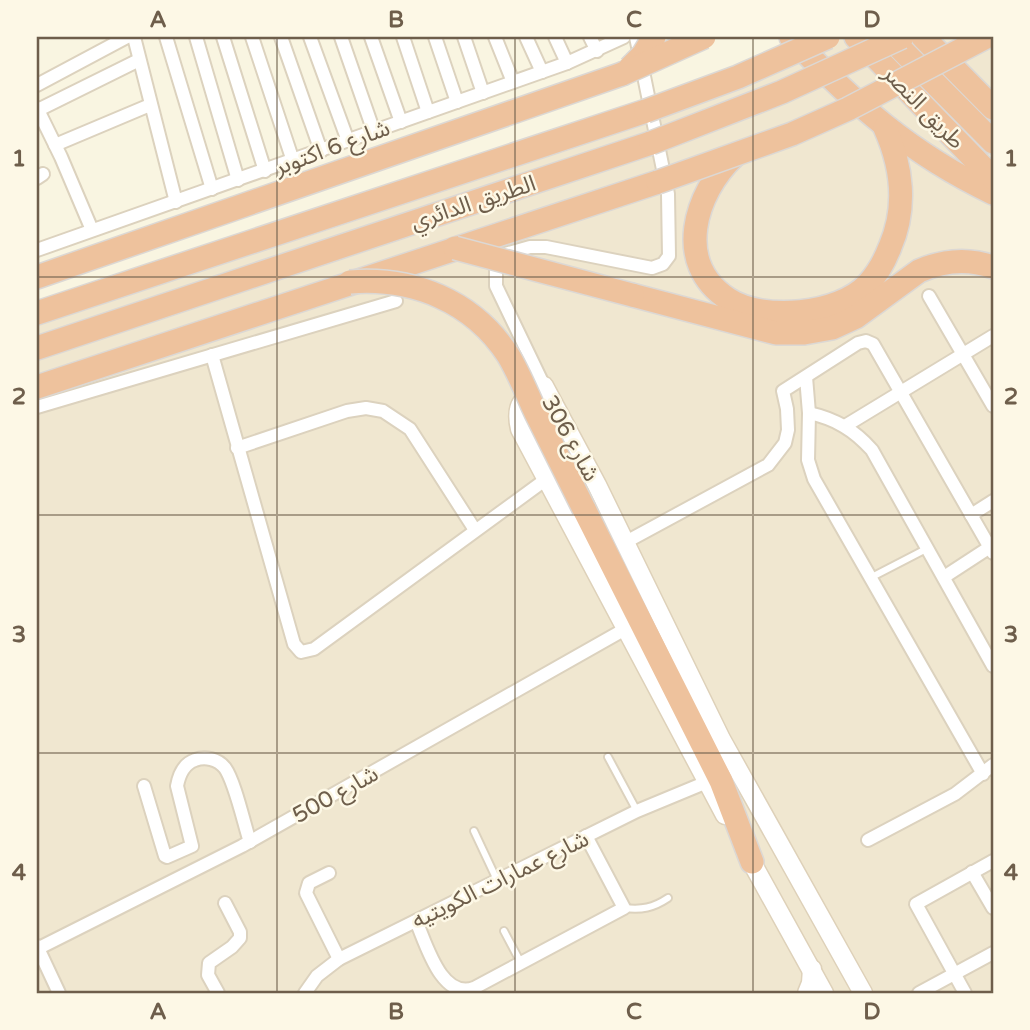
<svg xmlns="http://www.w3.org/2000/svg" width="1030" height="1030" font-family="'Varela Round','Noto Sans Arabic',sans-serif">
<rect width="100%" height="100%" fill="#f9f5e1"/>
<polygon fill="#f0e7d0" points="837,37 993,37 993,993 37,993 37,326 132,292 325,231 663,115"/>
<g fill="none" stroke-linecap="round" stroke-linejoin="round">
<g stroke="#dcd2be" stroke-width="10">
<g id="lane">
<polyline points="870,578 928,548"/>
<polyline points="608,757 637,811"/>
<polyline points="474,831 497,880"/>
<path d="M624 908C642 910 653 908 668 898"/>
<polyline points="504,931 521,963"/>
</g>
</g>
<g stroke="#dcd2be" stroke-width="16">
<g id="street">
<polyline points="134,37 176,202"/>
<polyline points="166,37 212,189"/>
<polyline points="196,37 238,180"/>
<polyline points="223,37 265,171"/>
<polyline points="252,37 293,161"/>
<polyline points="281,37 321,151"/>
<polyline points="310,37 348,141"/>
<polyline points="341,37 374,132"/>
<polyline points="371,37 401,122"/>
<polyline points="403,37 428,112"/>
<polyline points="435,37 457,102"/>
<polyline points="464,37 483,93"/>
<polyline points="495,37 513,82"/>
<polyline points="526,37 542,72"/>
<polyline points="555,37 567,63"/>
<polyline points="590,37 597,51"/>
<polyline points="37,85 127,37"/>
<polyline points="37,108 61,157 92,230"/>
<polyline points="38,110 139,60"/>
<polyline points="55,145 150,105"/>
<polyline points="37,178 43,174"/>
<polyline points="37,250 567,63 624,37"/>
<polyline points="929,296 993,406"/>
<polyline points="212,355 294,644 301,652 314,649 545,480"/>
<polyline points="806,377 809,413 808,460 814,479 983,774"/>
<polyline points="544,386 496,286 496,269 505,254 530,247 546,247 652,268 663,264 669,256 668,194 636,37"/>
<polyline points="37,407 396,301"/>
<path d="M809 413C836 419 854 430 872 450L993 666"/>
<polyline points="845,426 993,336"/>
<polyline points="237,448 347,411 366,408 383,411 410,429 475,530"/>
<polyline points="971,515 993,501"/>
<polyline points="624,543 768,465 785,443 788,430 787,409 783,391 858,343 866,341 873,344 993,553"/>
<polyline points="944,577 990,547"/>
<path d="M144 786 165 856 167 857 192 846 177 786C179 775 183 764 195 760 205 756 218 759 225 768 235 782 244 824 250 842"/>
<polyline points="868,840 955,794 993,765"/>
<polyline points="972,872 993,908"/>
<polyline points="329,873 309,883 306,893 339,959"/>
<path d="M416 921C426 943 441 1000 474 988L624 908 586 836"/>
<polyline points="37,946 59,993"/>
<polyline points="37,949 242,846 627,628"/>
<polyline points="218,993 208,975 209,963 232,947 240,938 240,932 225,903"/>
<polyline points="305,993 317,976 339,959 637,811 707,782"/>
<polyline points="919,993 993,953"/>
<polyline points="965,993 916,904 993,861"/>
</g>
</g>
<g stroke="#ded1b9" stroke-width="21">
<g id="secondary">
<path d="M725 815 520 429C514 404 523 398 544 386L597 485 721 739 863 993"/>
<polyline points="746,852 824,993"/>
<polyline points="807,993 811,983 812,969"/>
</g>
</g>
<g stroke="#dcd8d4" stroke-width="26">
<g id="highway">
<path d="M791 37C853 103 911 154 993 193"/>
<polyline points="856,37 993,178"/>
<polyline points="889,37 993,142"/>
<polyline points="923,37 993,108"/>
<path d="M734 156C695 193 673 263 728 299 763 322 839 315 868 284 878 273 885 260 890 247 907 208 902 166 885 128"/>
<polyline points="37,277 622,74"/>
<path d="M632 295 776 333H804L832 328 856 317 919 271C944 260 968 258 993 267"/>
<polyline points="37,313 646,111"/>
<polyline points="37,348 651,143"/>
<polyline points="37,387 658,182"/>
<polyline points="584,509 721,781 752,862"/>
</g>
</g>
<use href="#lane" stroke="#fff" stroke-width="6"/>
<use href="#street" stroke="#fff" stroke-width="12"/>
<use href="#secondary" stroke="#fff" stroke-width="18"/>
<use href="#highway" stroke="#eec29d" stroke-width="23"/>
<g stroke="#dcd8d4" stroke-width="26" stroke-linecap="butt">
<g id="highway-bridge">
<polyline points="630,68 643,55 654,37"/>
<polyline points="622,74 704,37"/>
<polyline points="646,111 738,77 828,37"/>
<polyline points="651,143 782,92 902,37"/>
<polyline points="658,182 792,134 848,109 986,37"/>
<polyline points="455,248 632,295"/>
<path d="M350 282C413 277 473 301 508 355 519 373 527 394 536 413 552 445 568 477 584 509"/>
</g>
</g>
<use href="#highway-bridge" stroke="#eec29d" stroke-width="23"/>
</g>
<path fill="none" stroke="#6e5e4b" stroke-width="2" stroke-opacity="0.55" d="M277 37V993M515 37V993M753 37V993M37 277H993M37 515H993M37 753H993"/>
<g text-anchor="middle" stroke-width="5" stroke-linejoin="round" paint-order="stroke">
<g font-size="23" fill="#6e5e4b" stroke="#fdf8e6">
<text transform="translate(924 107) rotate(46)" y="8">طريق النصر</text>
<text transform="translate(332 147) rotate(-20)" y="8">شارع 6 اكتوبر</text>
<text transform="translate(473 202) rotate(-18)" y="8">الطريق الدائري</text>
<text transform="translate(571 438) rotate(61)" y="8">شارع 306</text>
<text transform="translate(335 794) rotate(-29)" y="8">شارع 500</text>
<text transform="translate(500 879) rotate(-26)" y="8">شارع عمارات الكويتيه</text>
</g>
</g>
<rect width="1030" height="1030" fill="none" stroke="#fdf8e6" stroke-width="77"/>
<rect x="38" y="38" width="954" height="954" fill="none" stroke="#6e5e4b" stroke-width="2.5"/>
<g font-size="23" text-anchor="middle" font-weight="bold" fill="#6e5e4b">
<text x="158" y="27">A</text>
<text x="396" y="27">B</text>
<text x="634" y="27">C</text>
<text x="872" y="27">D</text>
<text x="19" y="166">1</text>
<text x="1011" y="166">1</text>
<text x="19" y="404">2</text>
<text x="1011" y="404">2</text>
<text x="19" y="642">3</text>
<text x="1011" y="642">3</text>
<text x="19" y="880">4</text>
<text x="1011" y="880">4</text>
<text x="158" y="1019">A</text>
<text x="396" y="1019">B</text>
<text x="634" y="1019">C</text>
<text x="872" y="1019">D</text>
</g>
</svg>
